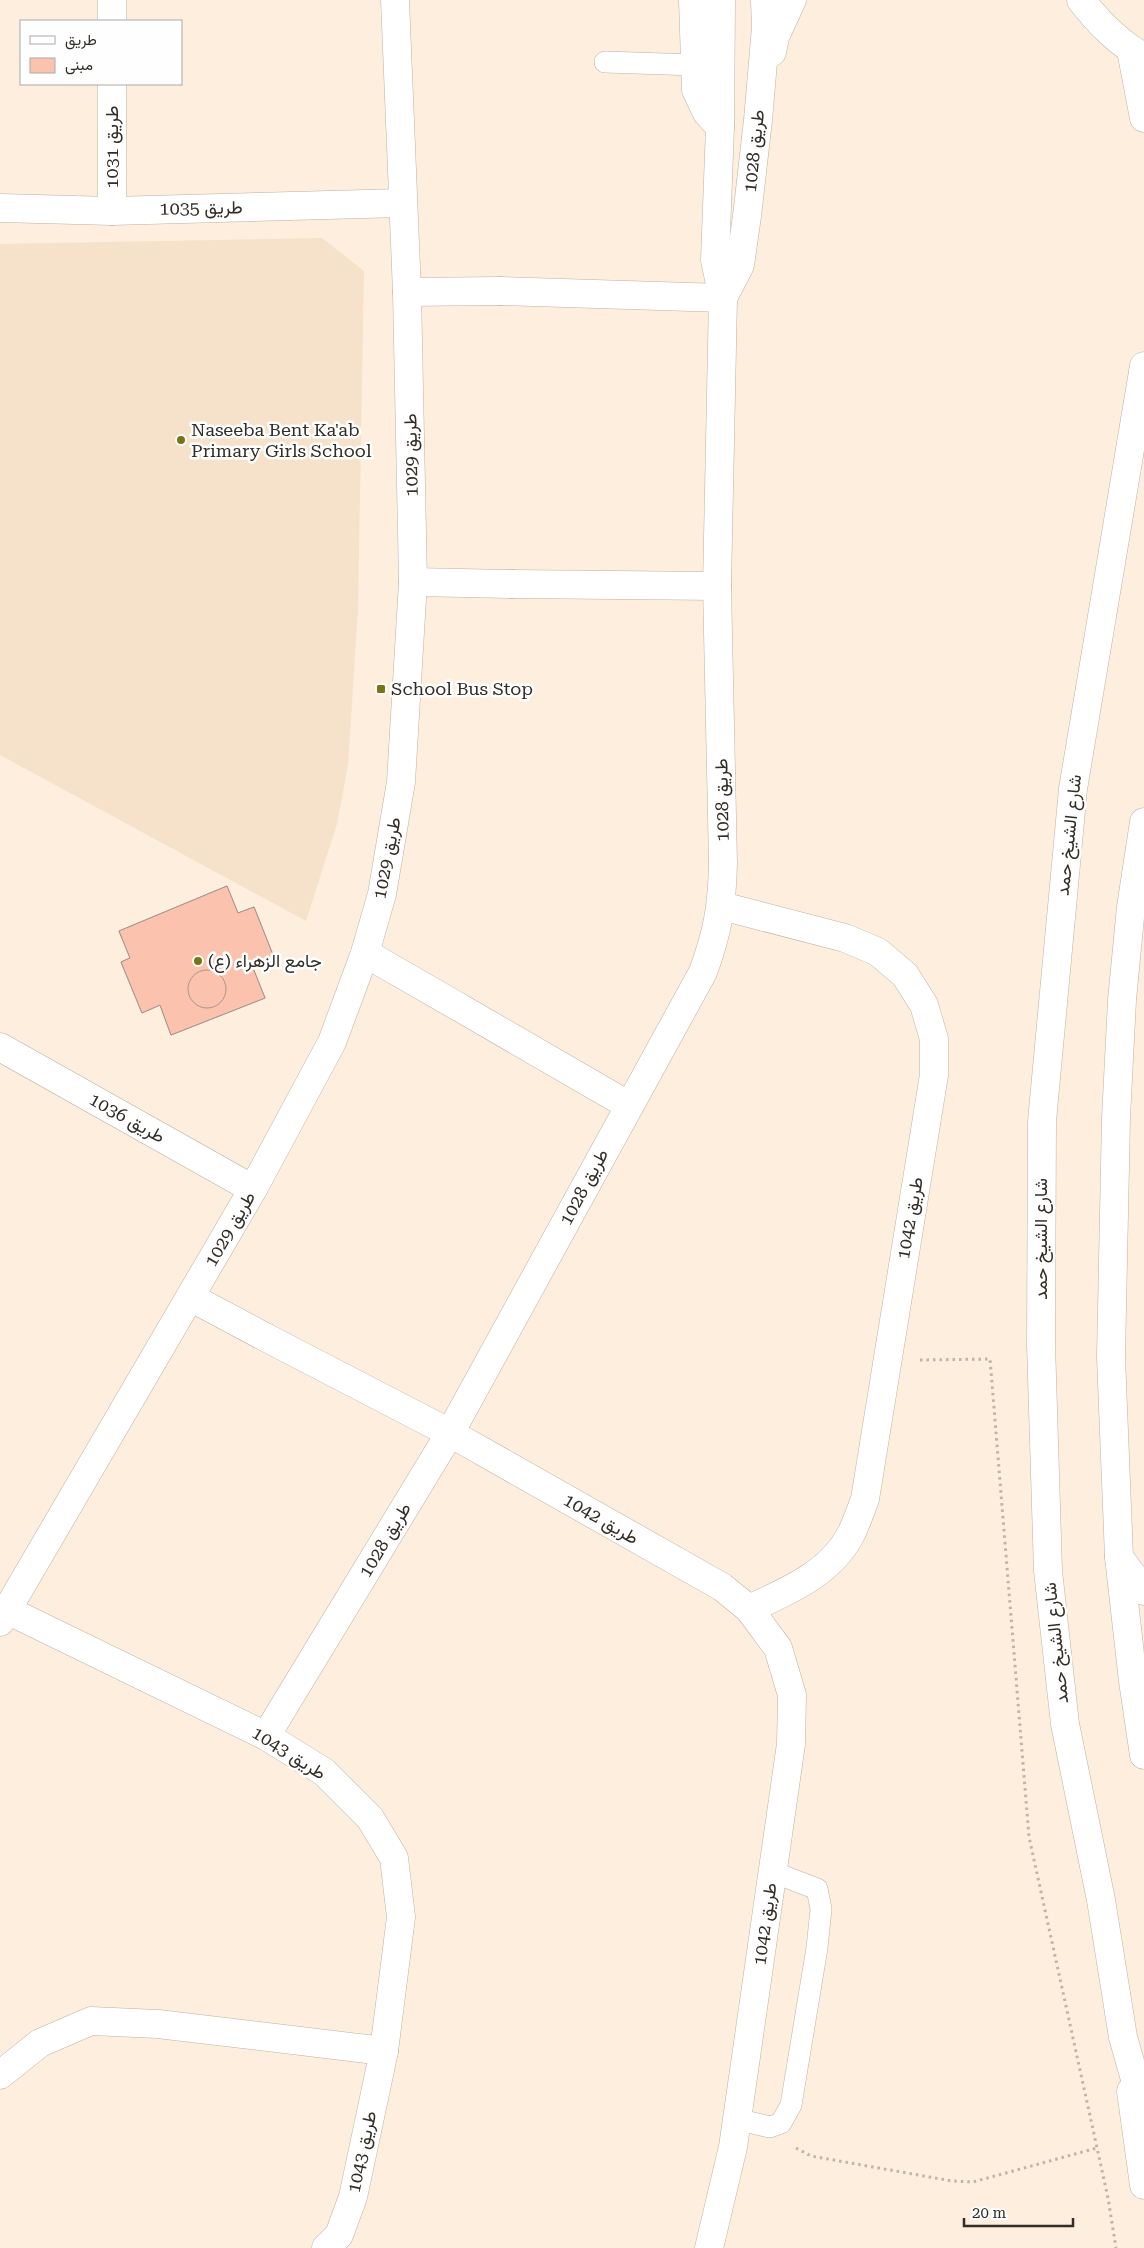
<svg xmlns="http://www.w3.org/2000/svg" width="1144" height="2248" font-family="'Roboto Serif',Vazirmatn,serif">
<rect width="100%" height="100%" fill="#fdeede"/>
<polygon fill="#f6e2cb" points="322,238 364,271 358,608 348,765 337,824 306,921 0,755 0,244"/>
<g fill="#fbc3ae" stroke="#a9948d" fill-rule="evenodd">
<path d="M227 886 238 913 254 907 275 960 253 968 265 998 171 1035 160 1005 142 1013 121 962 130 958 119 931ZM208 970 213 971 223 978 226 990 225 996 217 1005 205 1007 199 1005 190 996 189 984 196 974Z"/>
<polygon points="227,886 238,913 254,907 275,960 253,968 265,998 171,1035 160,1005 142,1013 121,962 130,958 119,931"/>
<circle cx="207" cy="989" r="19"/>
</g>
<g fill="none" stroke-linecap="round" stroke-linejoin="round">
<g stroke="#bfb1a1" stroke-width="22">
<g id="service">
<polyline points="605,62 695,65"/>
<polyline points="736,2119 770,2127 781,2123 791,2105 817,1948 821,1909 817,1889 773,1872"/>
</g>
</g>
<g stroke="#bfb1a1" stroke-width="29">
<g id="pedestrian">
<polyline points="407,292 500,291"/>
<polyline points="413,582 512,584"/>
<polyline points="365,953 457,1006"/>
<polyline points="190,1297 265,1337"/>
</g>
</g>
<g stroke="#bfb1a1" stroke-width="29">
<g id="minor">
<polyline points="112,0 112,21"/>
<polyline points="693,0 696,90 707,113 720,127"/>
<polyline points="772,52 775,37 792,0"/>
<polyline points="112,84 112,211"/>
<polyline points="0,208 112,211 402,203"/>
<polyline points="500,291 723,298"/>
<polyline points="723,298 740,265 747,216 758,120 766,27 765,0"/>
<polyline points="512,584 717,586"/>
<path d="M722 906 845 938 878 952 905 975 924 1005 934 1039V1075L865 1499C861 1510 857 1521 852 1532 832 1573 788 1591 749 1609"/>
<polyline points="457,1006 628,1105"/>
<polyline points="0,1047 253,1189"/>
<polyline points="265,1337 450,1433 722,1587 749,1609 778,1648 792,1695 791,1744 733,2147 709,2248"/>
<polyline points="1119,1557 1144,1591"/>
<polyline points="7,1610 266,1736 324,1772 370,1818 394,1858 401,1917 384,2051 353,2197 339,2235 326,2248"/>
<path d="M266 1736 450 1433 703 972C718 931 722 906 723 863L717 586 723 298 715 260 720 127 721 0"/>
<polyline points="0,2075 40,2043 91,2021 158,2024 384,2051"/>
</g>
</g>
<g stroke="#bfb1a1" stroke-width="29">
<polyline id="tertiary" points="0,1622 253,1189 332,1042 365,953 382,894 401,782 413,582 407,292 395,0"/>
</g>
<g stroke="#bfb1a1" stroke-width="29">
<g id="secondary">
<path d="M1081 0C1099 23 1118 43 1144 57"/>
<polyline points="1131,50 1144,118"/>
<polyline points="1144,366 1073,789 1042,1121 1041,1344 1048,1571 1065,1724 1101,1900 1123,2037 1144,2111"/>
<polyline points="1144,822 1131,907 1122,1000 1116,1118 1111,1357 1119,1557 1133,1681 1144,1755"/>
<polyline points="1131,2091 1144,2185"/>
</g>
</g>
<g stroke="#c0b4a7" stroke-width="3" stroke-dasharray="2.5 4" stroke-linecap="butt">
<polyline points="920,1360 990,1359 1029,1837 1108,2198 1116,2248"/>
<polyline points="796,2148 811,2156 952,2181 973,2182 1097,2148"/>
</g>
<use href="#service" stroke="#fff" stroke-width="21"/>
<use href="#pedestrian" stroke="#fff" stroke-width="28"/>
<use href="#minor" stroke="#fff" stroke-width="28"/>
<use href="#tertiary" stroke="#fff" stroke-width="28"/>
<use href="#secondary" stroke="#fff" stroke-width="28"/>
</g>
<g fill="#797316" stroke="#fefefe" stroke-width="2">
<circle cx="181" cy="440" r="5"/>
<rect x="376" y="684" width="10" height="10" rx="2.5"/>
<circle cx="198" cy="961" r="5"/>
</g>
<g text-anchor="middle" stroke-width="5" stroke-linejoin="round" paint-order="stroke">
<g font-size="18" fill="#322d26" stroke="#fefefe">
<text transform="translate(112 147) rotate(-90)" y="6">طريق 1031</text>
<text transform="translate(754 151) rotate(-84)" y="6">طريق 1028</text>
<text transform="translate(201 208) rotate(-1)" y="6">طريق 1035</text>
<text transform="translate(411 455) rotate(-91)" y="6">طريق 1029</text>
<text transform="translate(722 800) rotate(-91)" y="6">طريق 1028</text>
<text transform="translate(1069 835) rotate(-84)" y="6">شارع الشيخ حمد</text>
<text transform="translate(387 858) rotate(-79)" y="6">طريق 1029</text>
<text transform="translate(127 1118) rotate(29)" y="6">طريق 1036</text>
<text transform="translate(584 1187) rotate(-62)" y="6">طريق 1028</text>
<text transform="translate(910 1218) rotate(-80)" y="6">طريق 1042</text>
<text transform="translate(230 1229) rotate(-60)" y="6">طريق 1029</text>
<text transform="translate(1041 1239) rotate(-90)" y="6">شارع الشيخ حمد</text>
<text transform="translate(601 1519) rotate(30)" y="6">طريق 1042</text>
<text transform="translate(385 1540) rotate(-59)" y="6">طريق 1028</text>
<text transform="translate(1056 1643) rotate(-96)" y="6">شارع الشيخ حمد</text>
<text transform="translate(289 1753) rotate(32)" y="6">طريق 1043</text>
<text transform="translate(765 1924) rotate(-82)" y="6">طريق 1042</text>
<text transform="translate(362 2152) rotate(-78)" y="6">طريق 1043</text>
</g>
<g font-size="18" fill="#322d26" stroke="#fefefe" text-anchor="start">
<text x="191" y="436">Naseeba Bent Ka'ab<tspan x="191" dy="21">Primary Girls School</tspan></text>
<text x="391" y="695">School Bus Stop</text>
<text x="208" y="967">جامع الزهراء (ع)</text>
</g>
</g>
<rect x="20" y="20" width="162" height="65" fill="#fefefe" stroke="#acaaa8"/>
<rect x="30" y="36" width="25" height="8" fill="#ffffff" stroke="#acaaa8"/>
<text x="65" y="45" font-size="15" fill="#322d26">طريق</text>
<rect x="30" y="58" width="25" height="15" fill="#fbc3ae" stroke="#acaaa8"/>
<text x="65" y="70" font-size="15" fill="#322d26">مبنى</text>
<path d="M964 2218v8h109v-8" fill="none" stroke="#322d26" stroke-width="2.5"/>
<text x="972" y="2218" font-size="15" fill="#322d26" stroke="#fefefe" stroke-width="4" paint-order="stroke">20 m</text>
</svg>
